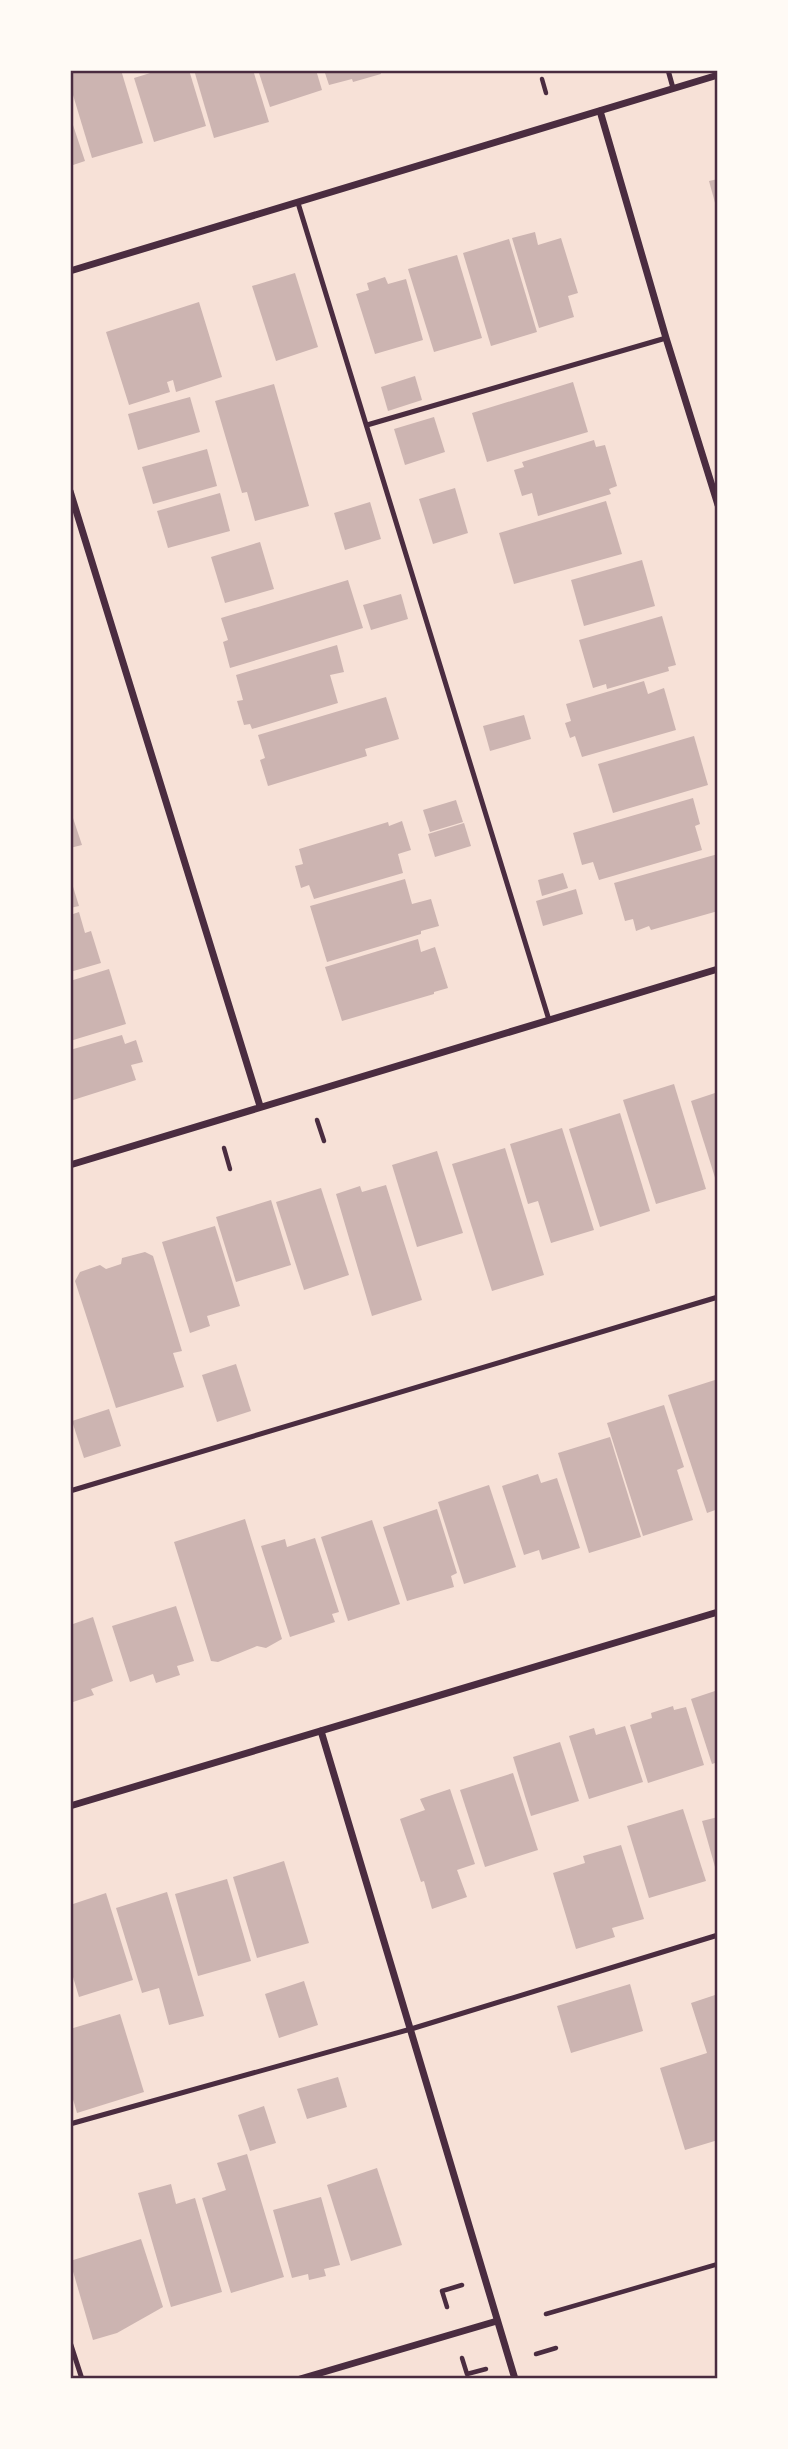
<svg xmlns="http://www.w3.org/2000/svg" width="788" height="2449" font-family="Commissioner,sans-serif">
<rect width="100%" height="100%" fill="#f7e1d7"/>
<g fill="#ccb4b1">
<polygon points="70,70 121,70 143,143 92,158 70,85"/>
<polygon points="160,70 189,70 206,126 154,142 134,78"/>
<polygon points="194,70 253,70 269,122 214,138"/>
<polygon points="258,70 316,70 322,90 270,107"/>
<polygon points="324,70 380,70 381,74 353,82 352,79 329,85"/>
<polygon points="70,116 85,161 70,166"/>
<polygon points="718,179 718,210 717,210 709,181"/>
<polygon points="535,232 538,245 561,238 578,293 568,296 574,317 539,328 512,238"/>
<polygon points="509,239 537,332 491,346 463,253"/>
<polygon points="457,255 482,338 434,352 408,269"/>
<polygon points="295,273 318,347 276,361 252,286"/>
<polygon points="385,277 388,284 406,279 423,340 375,354 356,294 369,290 367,283"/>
<polygon points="199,302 222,377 176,392 173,380 167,382 170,392 129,405 106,332"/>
<polygon points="415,376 422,400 388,411 381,387"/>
<polygon points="573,382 588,432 487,462 472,413"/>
<polygon points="274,384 309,506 255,521 247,492 242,493 215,401"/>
<polygon points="190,397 200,432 138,450 128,414"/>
<polygon points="434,417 445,452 405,465 394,429"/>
<polygon points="594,440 596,447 605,445 617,486 609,489 611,494 538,516 532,493 522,496 514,470 524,467 522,462"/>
<polygon points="207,449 217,486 153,504 142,467"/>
<polygon points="455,488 468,533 433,544 419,499"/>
<polygon points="220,493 230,531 168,548 157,511"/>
<polygon points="606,501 622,554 514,584 499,533"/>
<polygon points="370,502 381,539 345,550 334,513"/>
<polygon points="260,542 274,589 225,603 211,557"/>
<polygon points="642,560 655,606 584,626 571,580"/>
<polygon points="348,580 363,628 230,668 223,642 228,640 221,618"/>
<polygon points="401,594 408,619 371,630 363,605"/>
<polygon points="662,616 676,665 668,667 669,671 607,689 606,684 593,688 579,640"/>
<polygon points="337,645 344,672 330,675 338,703 252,729 250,724 244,725 237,701 243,700 236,675"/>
<polygon points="644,681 648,694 664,688 676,730 582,757 575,736 570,738 565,723 571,721 566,704"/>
<polygon points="386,697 399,739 365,749 367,756 268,786 260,760 265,758 258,735"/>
<polygon points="524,715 531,739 490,751 483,726"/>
<polygon points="694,736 708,785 613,813 598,764"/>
<polygon points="693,798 700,824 695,826 702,850 599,880 593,862 582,865 573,833"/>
<polygon points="456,800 463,822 430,832 423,810"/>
<polygon points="70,809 82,845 70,848"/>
<polygon points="402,821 411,850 398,854 403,873 314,899 309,885 301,888 295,866 303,864 299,849 388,822 389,826"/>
<polygon points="464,823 471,846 435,857 428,834"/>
<polygon points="718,854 718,911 651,930 649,926 636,931 633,919 625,921 614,883"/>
<polygon points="563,873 568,888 542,896 538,880"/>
<polygon points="70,877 79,906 70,908"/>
<polygon points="405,879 412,904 431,899 439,926 421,931 421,934 327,962 310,906"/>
<polygon points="576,889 583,914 543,926 536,901"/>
<polygon points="79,912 85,933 91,931 101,963 70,972 70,915"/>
<polygon points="418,939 421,952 435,947 448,988 434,992 434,994 342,1021 325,967"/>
<polygon points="109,969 126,1024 70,1041 70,981"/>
<polygon points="122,1035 125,1044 136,1040 143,1062 131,1065 136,1080 70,1101 70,1050"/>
<polygon points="674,1084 706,1189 656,1204 623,1100"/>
<polygon points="718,1092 718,1184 717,1184 691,1101"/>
<polygon points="620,1113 650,1211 600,1227 569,1129"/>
<polygon points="562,1128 594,1230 551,1243 538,1201 528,1204 510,1144"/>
<polygon points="505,1148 544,1275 492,1291 452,1164"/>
<polygon points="437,1151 463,1233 417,1247 392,1165"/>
<polygon points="386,1185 422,1300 372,1316 336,1194 360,1186 362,1192"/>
<polygon points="321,1188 349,1275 304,1290 276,1202"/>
<polygon points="271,1200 291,1265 236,1282 216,1217"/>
<polygon points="215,1226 240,1306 207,1316 210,1326 190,1333 162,1242"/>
<polygon points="145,1252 153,1256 182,1351 173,1353 184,1387 116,1408 75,1281 80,1272 100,1265 106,1269 121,1264 122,1258"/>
<polygon points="236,1364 251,1411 217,1422 202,1375"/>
<polygon points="718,1379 718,1509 707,1513 668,1395"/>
<polygon points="664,1405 684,1467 677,1470 693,1520 643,1536 607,1423"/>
<polygon points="109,1409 121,1446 84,1458 72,1421"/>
<polygon points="610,1437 641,1537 589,1553 558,1453"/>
<polygon points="538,1474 541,1483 557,1478 580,1548 542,1560 539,1550 524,1555 502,1486"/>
<polygon points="489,1485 516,1567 464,1584 438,1502"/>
<polygon points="437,1509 457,1573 451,1576 454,1587 407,1601 383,1527"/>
<polygon points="245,1519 282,1639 266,1648 257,1646 218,1662 211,1661 174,1542"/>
<polygon points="372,1520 400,1604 348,1621 321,1537"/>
<polygon points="315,1538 339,1612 332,1614 335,1622 290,1637 261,1546 285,1539 287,1547"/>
<polygon points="176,1606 194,1661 177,1666 180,1675 156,1683 153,1674 130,1682 112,1626"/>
<polygon points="93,1617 113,1681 91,1689 94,1695 70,1703 70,1625"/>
<polygon points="718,1690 718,1762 712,1764 691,1699"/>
<polygon points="673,1706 674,1710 686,1707 704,1765 648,1783 630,1725 652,1718 651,1713"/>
<polygon points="625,1726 643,1782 589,1799 569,1736 594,1728 596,1735"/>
<polygon points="560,1742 579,1801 531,1816 513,1757"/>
<polygon points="513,1773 538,1850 485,1867 460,1790"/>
<polygon points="450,1789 475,1864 457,1870 467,1897 432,1909 424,1881 421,1882 400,1819 425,1810 420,1799"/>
<polygon points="683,1809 706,1881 649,1898 627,1826"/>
<polygon points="718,1817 718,1874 717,1874 702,1821"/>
<polygon points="621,1845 644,1919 612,1928 615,1937 576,1949 553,1873 585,1863 583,1856"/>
<polygon points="284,1861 309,1943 257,1958 233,1877"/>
<polygon points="227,1879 251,1961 198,1976 175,1894"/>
<polygon points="167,1892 204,2016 169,2025 159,1988 142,1993 116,1908"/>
<polygon points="106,1893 133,1980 79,1997 70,1967 70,1905"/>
<polygon points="304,1981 318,2025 279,2038 265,1994"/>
<polygon points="630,1984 643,2031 571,2053 557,2006"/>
<polygon points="718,1994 718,2140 685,2150 660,2068 707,2053 691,2003"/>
<polygon points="120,2014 144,2092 77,2113 70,2089 70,2029"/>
<polygon points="338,2077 347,2107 307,2119 297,2089"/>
<polygon points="264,2106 276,2143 250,2151 238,2115"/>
<polygon points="247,2154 284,2277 231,2293 202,2198 226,2190 217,2163"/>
<polygon points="377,2168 402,2245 351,2261 327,2185"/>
<polygon points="171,2184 176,2204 195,2198 222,2292 171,2307 138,2193"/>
<polygon points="321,2197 340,2265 324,2269 326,2276 309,2280 308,2274 292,2278 273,2210"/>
<polygon points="141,2239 163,2307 117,2333 93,2340 70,2261"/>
</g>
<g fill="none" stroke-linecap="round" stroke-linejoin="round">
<g stroke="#4a2c40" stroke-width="4.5">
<polyline points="542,79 546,93"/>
<polyline points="317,1120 324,1141"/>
<polyline points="224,1148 230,1169"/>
<polyline points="447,2307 442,2291 462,2285"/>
<polyline points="546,2314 718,2264"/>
<polyline points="536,2354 556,2348"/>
<polyline points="462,2358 467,2374 486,2369"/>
</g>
<g stroke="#4a2c40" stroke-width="5">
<polyline points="668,70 673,88"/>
<polyline points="298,203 549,1020"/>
<polyline points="367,425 666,338"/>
<polyline points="70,1491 718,1297"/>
<polyline points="70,2124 411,2029 718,1935"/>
<polyline points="70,2342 82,2379"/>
</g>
<g stroke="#4a2c40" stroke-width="7">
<polyline points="600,111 666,338 718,505"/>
<polyline points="70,271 718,75"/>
<polyline points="70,491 260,1106"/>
<polyline points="70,1165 718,969"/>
<polyline points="321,1731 515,2379"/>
<polyline points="70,1806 718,1612"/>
<polyline points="300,2379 497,2321"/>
</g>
</g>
<rect width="788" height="2449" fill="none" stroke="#fffaf5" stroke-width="144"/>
<rect x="72" y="72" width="644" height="2305" fill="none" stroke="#4a2c40" stroke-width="2.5"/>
</svg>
